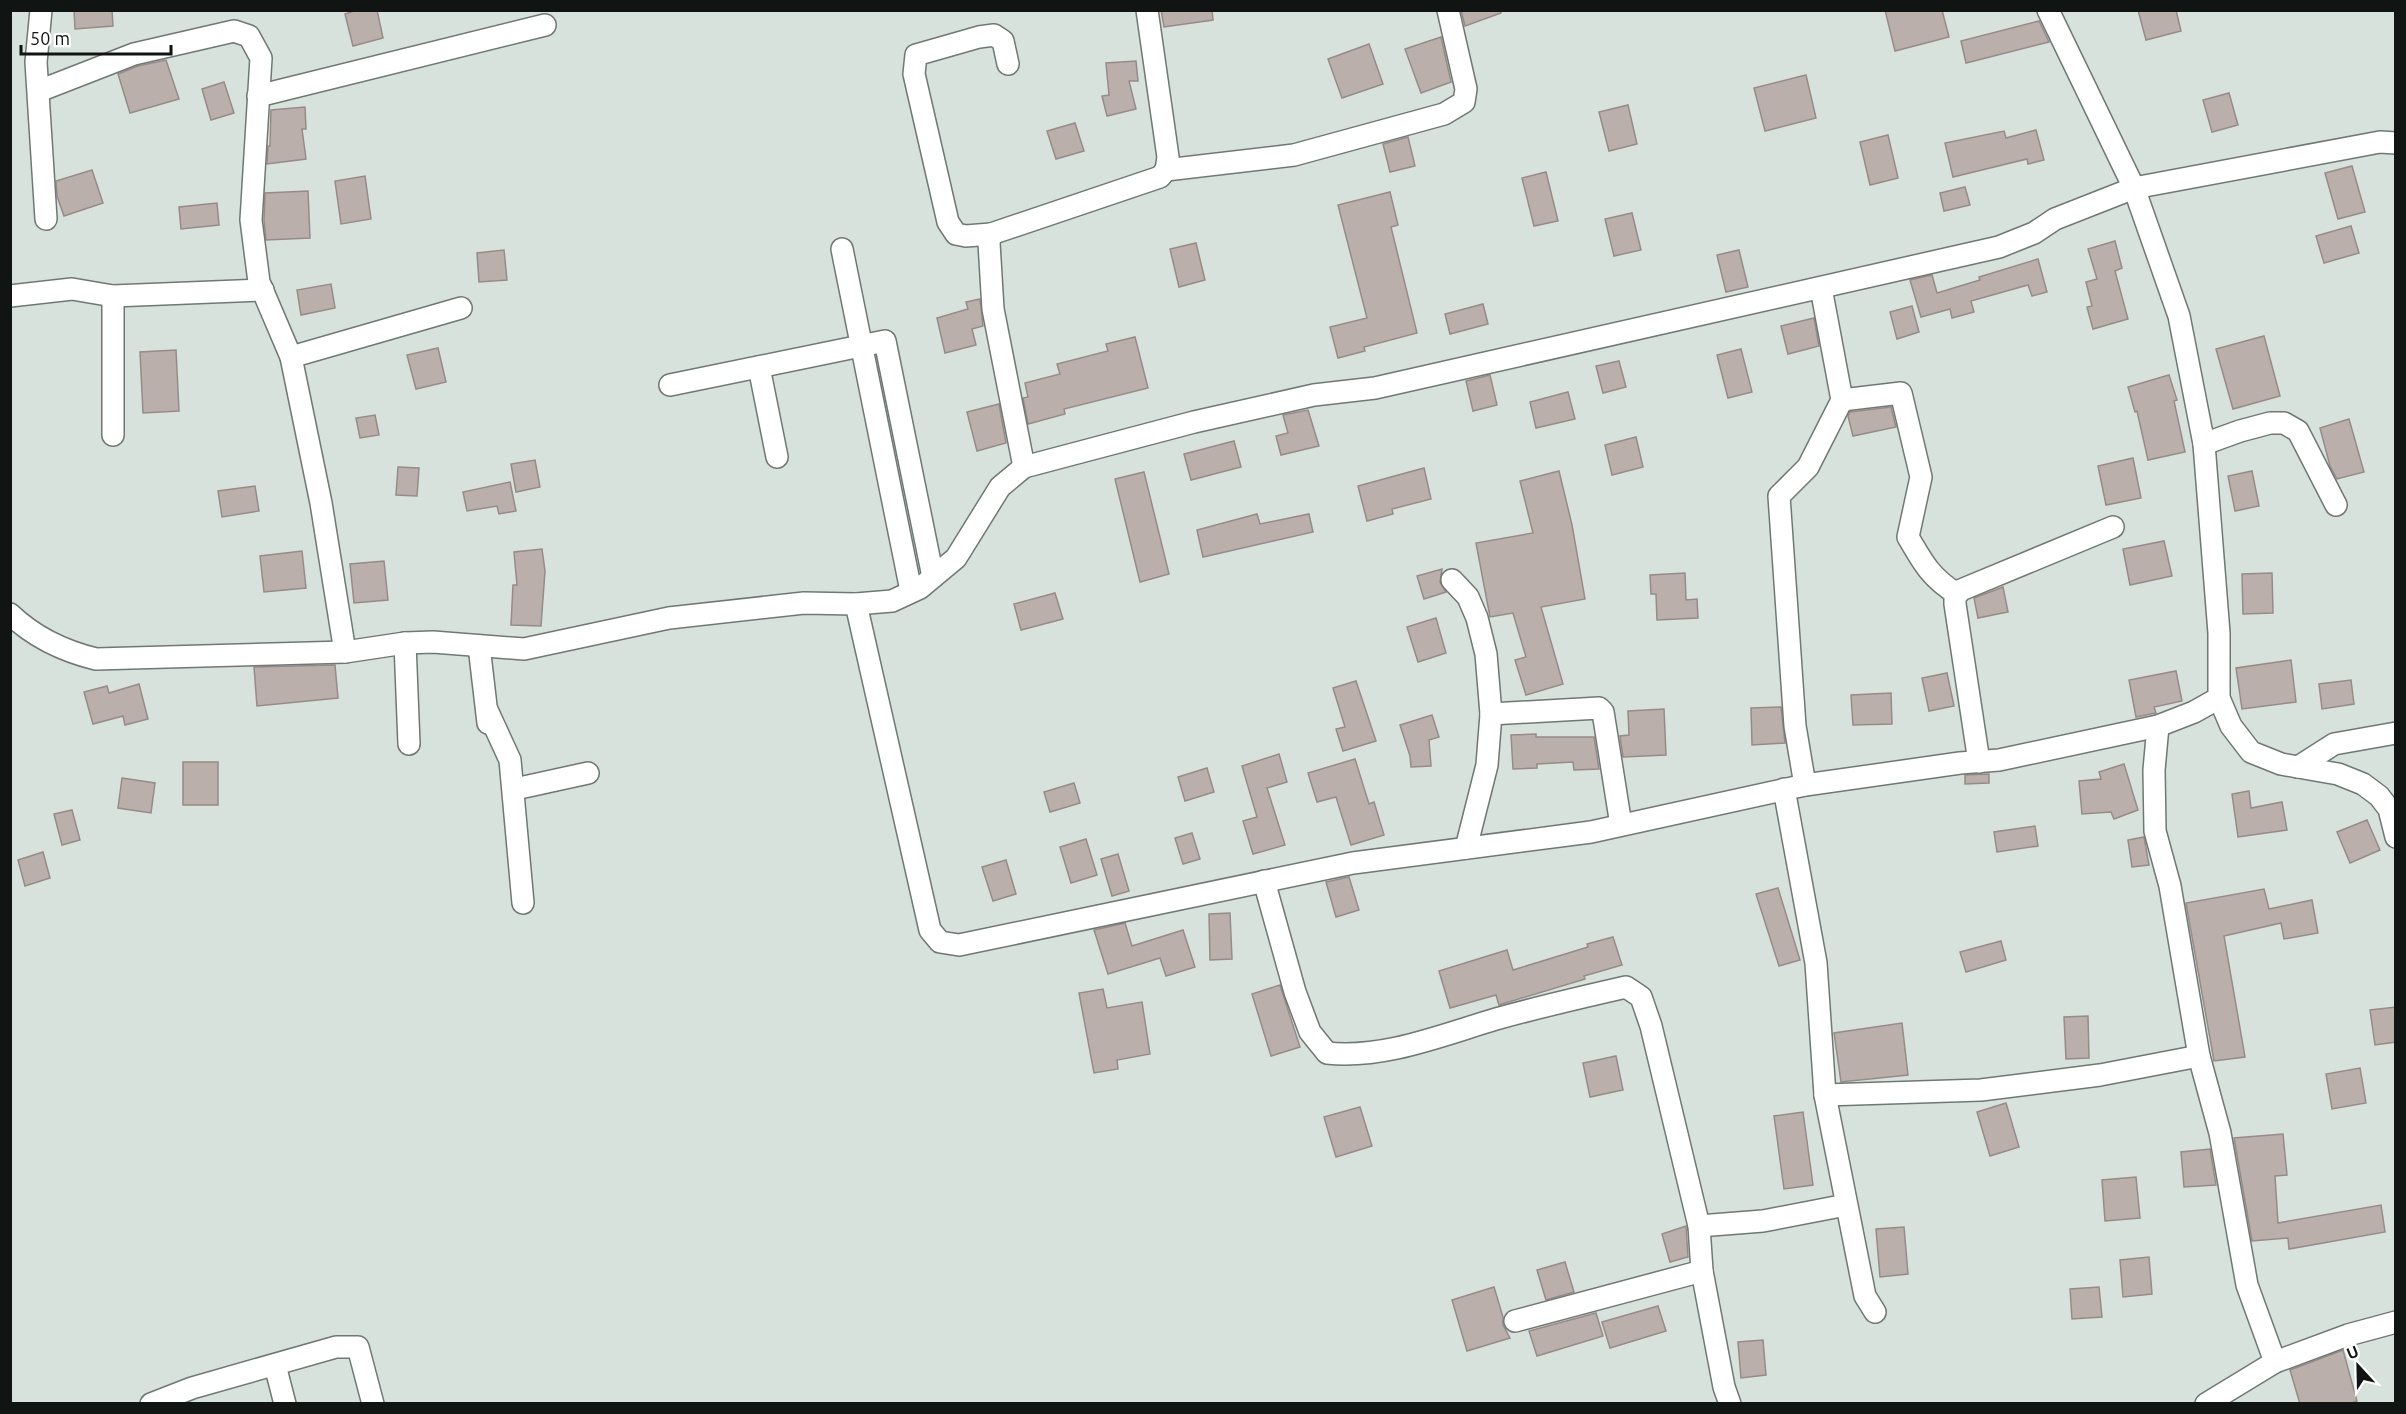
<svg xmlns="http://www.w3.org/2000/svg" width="2406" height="1414" font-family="Ubuntu,sans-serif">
<rect width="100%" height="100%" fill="#d7e2dc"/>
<g fill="#bbafab" stroke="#978b87" stroke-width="1.5">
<polygon points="74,10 112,10 113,26 75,29"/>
<polygon points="357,10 377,10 383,38 353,46 345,14"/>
<polygon points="1161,10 1212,10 1213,20 1164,27"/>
<polygon points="1461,10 1501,10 1501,13 1465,26"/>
<polygon points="1885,10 1942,10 1949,37 1895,51"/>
<polygon points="2138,10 2176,10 2181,31 2146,40"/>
<polygon points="2039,21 2049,42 1966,63 1961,41"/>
<polygon points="1441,37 1451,82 1421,93 1405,49"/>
<polygon points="1369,44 1383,84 1342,98 1328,59"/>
<polygon points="166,60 179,99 130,113 118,74 138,66"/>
<polygon points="1136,61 1138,81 1129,81 1136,109 1107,116 1102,96 1109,95 1106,63"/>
<polygon points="1806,75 1816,118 1765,131 1754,88"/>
<polygon points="224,82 234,113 211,120 202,89"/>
<polygon points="2229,93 2238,125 2212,132 2203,100"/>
<polygon points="1628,105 1637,144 1609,151 1599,112"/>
<polygon points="305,107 306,129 302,129 306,159 267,164 268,146 270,146 271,110"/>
<polygon points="1075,123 1084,151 1056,159 1047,131"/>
<polygon points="2036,130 2044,160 2028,164 2027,159 1953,177 1945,143 2004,131 2006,138"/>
<polygon points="1888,135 1898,178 1870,185 1860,142"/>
<polygon points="1408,137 1415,166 1390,172 1383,144"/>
<polygon points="2352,166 2365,212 2338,219 2325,173"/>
<polygon points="92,170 103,203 64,216 57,196 56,181"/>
<polygon points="1546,172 1558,221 1534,226 1522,178"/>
<polygon points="365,176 371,219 341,224 335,181"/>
<polygon points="1965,187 1970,205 1944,211 1940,193"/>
<polygon points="308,191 310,238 266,240 264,220 265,193"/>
<polygon points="1390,192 1398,225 1391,227 1417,333 1364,347 1365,351 1338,358 1330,327 1367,318 1338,205"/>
<polygon points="217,203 219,225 181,229 179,207"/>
<polygon points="1632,213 1641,250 1614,256 1605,219"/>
<polygon points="2351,226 2359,253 2324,263 2316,236"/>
<polygon points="2115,241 2122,268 2115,271 2128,319 2093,329 2087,307 2092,306 2086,282 2097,279 2088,249"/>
<polygon points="1196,243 1205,280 1179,287 1170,249"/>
<polygon points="504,250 507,280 479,282 477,253"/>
<polygon points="1739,250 1748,287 1726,292 1717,255"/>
<polygon points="2038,259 2047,292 2032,296 2028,285 1971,301 1974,312 1952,318 1950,309 1921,317 1910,280 1932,275 1937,293 1980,280 1979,277"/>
<polygon points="331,284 335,308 301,315 297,290"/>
<polygon points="980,299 983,326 972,329 976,345 945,353 937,318 968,309 966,302"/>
<polygon points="1483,304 1488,324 1450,334 1445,314"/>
<polygon points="1912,306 1919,332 1897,339 1890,312"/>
<polygon points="1814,318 1819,346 1788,354 1781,326"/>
<polygon points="2264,336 2280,396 2233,409 2216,349"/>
<polygon points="1135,337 1148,388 1064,409 1065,414 1028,424 1023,398 1028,397 1025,383 1060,374 1057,364 1108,351 1106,344"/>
<polygon points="438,348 446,382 416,389 407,355"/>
<polygon points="1741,349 1752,392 1728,398 1717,355"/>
<polygon points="176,350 179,411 143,413 140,352"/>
<polygon points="1619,361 1626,387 1603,393 1596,366"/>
<polygon points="1490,375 1497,405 1473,411 1466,381"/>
<polygon points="2169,375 2177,400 2174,401 2185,452 2148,460 2137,411 2135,412 2128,387"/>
<polygon points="1568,392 1575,419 1536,428 1530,402"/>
<polygon points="999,404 1006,443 977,451 967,412"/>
<polygon points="1891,407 1896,427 1853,436 1848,416 1850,412"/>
<polygon points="1308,410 1319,446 1281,455 1276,436 1288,433 1283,415"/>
<polygon points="375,415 379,435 360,438 356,418"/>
<polygon points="2349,419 2364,472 2337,479 2330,466 2320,428"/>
<polygon points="1636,437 1643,467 1612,475 1605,445"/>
<polygon points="1234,441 1241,467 1191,480 1184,454"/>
<polygon points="2133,458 2141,498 2106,505 2098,466"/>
<polygon points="535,460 540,487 516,492 511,464"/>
<polygon points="398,467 419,468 417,496 396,495"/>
<polygon points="1424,468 1431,499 1392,509 1393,514 1367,521 1358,486"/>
<polygon points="1559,471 1572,525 1585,599 1541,607 1563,684 1526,695 1515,660 1526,657 1513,613 1490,617 1476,543 1533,533 1520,481"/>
<polygon points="2252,471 2259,506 2235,511 2228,476"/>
<polygon points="1144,472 1169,574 1140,582 1115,479"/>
<polygon points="510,482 516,511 499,514 497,506 467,511 463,492"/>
<polygon points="255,486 259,511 222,517 218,491"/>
<polygon points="1257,514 1260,524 1309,514 1313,532 1203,557 1197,530"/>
<polygon points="2164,541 2172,576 2130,585 2123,549"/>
<polygon points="542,549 545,571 541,626 511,625 513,585 517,585 514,552"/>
<polygon points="302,551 306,588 264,592 260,556"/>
<polygon points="384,561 388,600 354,603 350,564"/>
<polygon points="1442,569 1440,582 1446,592 1424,599 1417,576"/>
<polygon points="1685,573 1686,600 1697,599 1698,618 1657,620 1656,594 1651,594 1650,575"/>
<polygon points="2272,573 2273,613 2243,614 2242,574"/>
<polygon points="2003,587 2008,612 1978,618 1974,598"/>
<polygon points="1055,593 1063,619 1021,630 1014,604"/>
<polygon points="1436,618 1446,653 1418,662 1407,627"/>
<polygon points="2291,660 2296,702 2242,709 2236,668"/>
<polygon points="335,665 338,698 257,706 254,667"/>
<polygon points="2176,671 2182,701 2154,707 2156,713 2136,717 2129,680"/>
<polygon points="1947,673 1954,706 1929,711 1922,678"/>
<polygon points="2351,680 2354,704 2322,709 2319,684"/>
<polygon points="1356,681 1376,741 1343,751 1336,729 1345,727 1333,688"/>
<polygon points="139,684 148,719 125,725 123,716 93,724 84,692 107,686 109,693"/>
<polygon points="1891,693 1892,724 1853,725 1851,695"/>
<polygon points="1781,707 1785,743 1752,745 1751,708"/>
<polygon points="1664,709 1666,755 1623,757 1620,736 1629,735 1628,711"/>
<polygon points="1432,715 1439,737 1429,740 1431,766 1411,767 1410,756 1400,725"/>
<polygon points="1536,734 1536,737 1594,737 1599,769 1574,770 1573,762 1537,764 1537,768 1513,769 1511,735"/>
<polygon points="1279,754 1287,782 1267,788 1285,845 1253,854 1243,821 1257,817 1242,766"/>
<polygon points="1355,759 1369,804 1374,802 1384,835 1351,845 1336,797 1317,802 1308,773"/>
<rect x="183" y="762" width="35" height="43"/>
<polygon points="2124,764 2138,810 2114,819 2111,812 2082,814 2079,781 2101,779 2099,772"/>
<polygon points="1207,768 1214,792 1185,801 1178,777"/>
<polygon points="1989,774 1989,783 1965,784 1965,775"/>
<polygon points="122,778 155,783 151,813 118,808"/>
<polygon points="1074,783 1080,803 1050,812 1044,792"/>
<polygon points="2249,791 2251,808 2282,802 2287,830 2238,837 2232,794"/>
<polygon points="72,810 80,840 62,845 54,814"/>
<polygon points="2367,820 2380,850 2350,863 2337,832"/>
<polygon points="2035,826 2038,846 1997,852 1994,832"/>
<polygon points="1192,833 1200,859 1183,864 1175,838"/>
<polygon points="2144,837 2149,865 2132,867 2128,840"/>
<polygon points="1086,839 1097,875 1071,883 1060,847"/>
<polygon points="43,852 50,878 25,886 18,860"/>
<polygon points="1118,854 1129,891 1112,896 1101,859"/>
<polygon points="1006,860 1016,894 993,901 982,867"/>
<polygon points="1349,877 1359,910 1336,917 1326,882"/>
<polygon points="1778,888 1800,960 1779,966 1756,894"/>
<polygon points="2264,889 2269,909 2312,900 2318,933 2284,939 2281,923 2224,936 2245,1057 2214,1061 2186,903"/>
<polygon points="1230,913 1232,959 1210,960 1209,914"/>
<polygon points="1125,923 1132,946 1183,930 1195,967 1166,976 1160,958 1108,974 1094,930"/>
<polygon points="1613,937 1622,965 1584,976 1585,979 1499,1005 1496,995 1450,1008 1439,971 1507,950 1513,970 1588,947 1587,944"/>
<polygon points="2001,941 2006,960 1966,972 1960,952"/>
<polygon points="1280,985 1300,1047 1271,1056 1252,994"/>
<polygon points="1103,989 1107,1008 1142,1002 1150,1054 1117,1060 1118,1069 1094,1073 1079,993"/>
<polygon points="2396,1007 2396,1042 2375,1045 2370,1010"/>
<polygon points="2088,1016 2089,1058 2066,1059 2064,1017"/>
<polygon points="1902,1023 1908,1075 1841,1082 1834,1033"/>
<polygon points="1616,1056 1623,1090 1590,1097 1583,1063"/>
<polygon points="2360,1068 2366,1103 2332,1109 2326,1074"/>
<polygon points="2006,1103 2019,1147 1990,1156 1977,1112"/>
<polygon points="1360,1107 1372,1146 1336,1157 1324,1117"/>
<polygon points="1803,1112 1813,1185 1784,1189 1774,1116"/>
<polygon points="2283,1134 2287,1175 2275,1176 2278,1223 2381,1205 2385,1232 2289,1249 2288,1238 2252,1241 2234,1138"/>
<polygon points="2210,1149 2216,1185 2184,1187 2181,1152"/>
<polygon points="2136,1177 2140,1218 2105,1221 2102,1180"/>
<polygon points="1686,1226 1688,1257 1670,1262 1662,1234"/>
<polygon points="1904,1227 1908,1274 1880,1277 1876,1229"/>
<polygon points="2149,1257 2152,1294 2123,1297 2120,1260"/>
<polygon points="1565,1262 1574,1292 1546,1300 1537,1270"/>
<polygon points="1494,1287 1503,1317 1503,1325 1510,1338 1467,1351 1452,1300"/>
<polygon points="2099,1287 2102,1317 2072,1319 2070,1289"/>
<polygon points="1658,1306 1666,1331 1610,1348 1602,1322"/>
<polygon points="1596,1313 1603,1336 1537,1356 1529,1331"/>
<polygon points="1763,1340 1766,1375 1741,1378 1738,1342"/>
<polygon points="2343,1350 2357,1401 2348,1404 2300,1404 2290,1370"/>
</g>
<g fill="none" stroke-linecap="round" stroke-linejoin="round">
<g stroke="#6e7973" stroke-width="24">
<g id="minor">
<polyline points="41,10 36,62 46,219"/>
<polyline points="2048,10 2134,188 2179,316 2204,444 2219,633 2219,698 2231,726 2251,752 2281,764 2338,774 2363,784 2379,796 2389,809 2396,837"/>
<polyline points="39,91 134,54 234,31 249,36 261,58 251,220 259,282 291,357"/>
<polyline points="258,96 545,25"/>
<polyline points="1166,170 1294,155 1444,114 1464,102 1466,89 1448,10"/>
<polyline points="991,234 966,236 956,234 948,222 914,74 916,55 979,37 994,35 1003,41 1008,64"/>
<polyline points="842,249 911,591"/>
<polyline points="10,296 72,289 113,296 263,290"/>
<polyline points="113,296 113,435"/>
<polyline points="759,367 777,457"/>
<polyline points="670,385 885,341 933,577"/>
<path d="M1842 400 1901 393 1921 477 1908 537C1923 563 1931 578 1957 594"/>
<polyline points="2204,444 2240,431 2270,423 2284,423 2298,431 2336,505"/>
<polyline points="1024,467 993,309 989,243 991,234 1160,177 1166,170 1168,157 1147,10"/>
<polyline points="1452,580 1468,597 1477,618 1486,654 1491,714 1487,765 1466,848"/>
<polyline points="856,604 930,930 940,942 959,945 1353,863 1591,832 1805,785 1960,763 1999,760 2158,726 2194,712 2219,698"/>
<path d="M10 614C35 638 63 651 96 659L345 652 405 643 433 642 524 649 669 618 804 603 856 604 892 601 920 588 956 558 1000 487 1024 467 1194 422 1314 395 1375 388 1999 247 2034 233 2055 219 2134 188 2380 142 2396 143"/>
<polyline points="405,643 409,744"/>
<polyline points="479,646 488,723"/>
<polyline points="345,652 321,503 291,357 461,308"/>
<polyline points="487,710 510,760 523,903"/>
<polyline points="1491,714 1599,708 1603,712 1621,825"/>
<polyline points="2158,726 2154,770 2155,831 2170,886 2199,1056 2220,1133 2247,1285 2275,1362"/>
<polyline points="1979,762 1955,604 1955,597 1961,590 2113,527"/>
<polyline points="2298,767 2334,744 2396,733"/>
<polyline points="1805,785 1795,726 1779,496 1808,467 1842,400 1821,288"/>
<polyline points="515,789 588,773"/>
<polyline points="1784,789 1816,963 1825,1095 1865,1296 1875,1312"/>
<path d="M1264 881 1295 992 1310 1032 1327 1053C1384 1059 1442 1035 1496 1019 1539 1007 1582 997 1626 987L1641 997 1651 1026 1699 1226 1702 1271 1724 1387 1730 1404"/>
<polyline points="1825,1095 1981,1090 2100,1075 2199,1056"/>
<polyline points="1699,1226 1763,1221 1846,1205"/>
<polyline points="1515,1321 1702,1271"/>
<polyline points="275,1365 285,1404"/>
<polyline points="151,1404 192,1388 336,1347 358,1347 373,1404"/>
<polyline points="2206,1404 2275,1362 2348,1335 2396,1322"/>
</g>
</g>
<use href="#minor" stroke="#fff" stroke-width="21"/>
</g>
<rect width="2406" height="1414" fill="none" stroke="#101412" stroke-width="24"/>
<g transform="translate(2358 1366) rotate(338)" stroke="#ffffff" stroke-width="4.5" paint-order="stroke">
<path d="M0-4.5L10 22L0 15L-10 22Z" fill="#101412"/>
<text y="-9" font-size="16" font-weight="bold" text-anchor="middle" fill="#101412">U</text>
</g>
<path d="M21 45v9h150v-9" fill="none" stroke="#101412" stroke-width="3"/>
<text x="30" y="45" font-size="18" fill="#101412" stroke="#ffffff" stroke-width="4.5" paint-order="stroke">50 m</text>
</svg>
